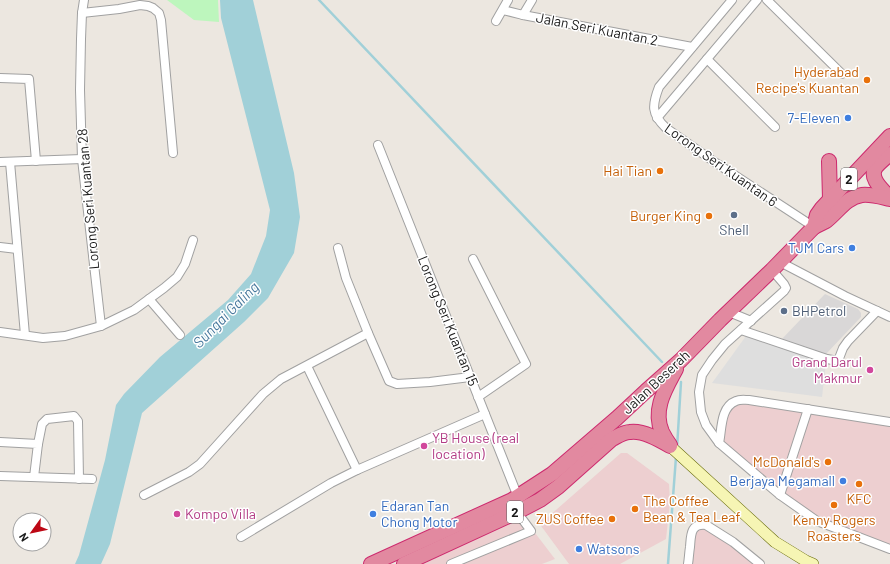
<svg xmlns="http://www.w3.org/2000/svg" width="890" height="564" font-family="Barlow,sans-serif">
<rect width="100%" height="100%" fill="#ece7e0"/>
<polygon fill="#d9d7d7" points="825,294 858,309 861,313 861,317 825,355 781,340"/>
<g fill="#edcfd0">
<polygon points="733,400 890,421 890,548 817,520 727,448 722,439 723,411"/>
<polygon points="621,453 627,453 669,484 670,503 666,539 620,564 569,564 536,519 548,517"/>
<polygon points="519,512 555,559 542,564 404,564"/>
<polygon points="698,523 762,564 688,564 691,532"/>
</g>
<polygon fill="#bdf6bd" points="167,0 218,0 219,22 194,20"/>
<polygon fill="#dedede" points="746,336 826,363 822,397 712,383"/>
<polygon fill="#a1d0d8" points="220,0 253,0 294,173 300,217 294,253 268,298 244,322 142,413 110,544 101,564 75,564 79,555 105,460 116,405 124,394 160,357 228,300 251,274 266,236 270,210 221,18"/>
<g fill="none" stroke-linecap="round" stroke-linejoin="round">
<g stroke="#a1d0d8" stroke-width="2.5">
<polyline points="319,0 662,362"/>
<polyline points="677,448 681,382"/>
<polyline points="668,564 676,457"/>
</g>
<g stroke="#a1a1a1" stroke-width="10">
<g id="street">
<polyline points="84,0 82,13 81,39 80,90 82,159 101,326"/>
<path d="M732 0 659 87C652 105 651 114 666 128L716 163 814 227"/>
<polyline points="767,0 842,74"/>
<polyline points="503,10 523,15 692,47"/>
<polyline points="82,13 119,9 140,5 148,6 153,8 159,13 161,20 173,153"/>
<polyline points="523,15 532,0"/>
<polyline points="496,21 508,0"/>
<polyline points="707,59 775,127"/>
<polyline points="0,78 29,79 36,161"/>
<polyline points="657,118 757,0"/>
<polyline points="378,145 518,497"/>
<polyline points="0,162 82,159"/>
<polyline points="10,162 25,335"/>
<polyline points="0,247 17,249"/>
<polyline points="338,248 346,278 368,333 389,381 397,384 430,382 470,377"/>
<polyline points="473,259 526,364 478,397"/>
<polyline points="780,262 845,296 890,317"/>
<polyline points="149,299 180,335"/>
<polyline points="729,312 751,321"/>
<polyline points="741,330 827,359 838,361 843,348 848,341 877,311"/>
<polyline points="0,332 43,338 65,336 101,326 134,310 164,288 177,277 185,264 193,240"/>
<polyline points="307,366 357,470"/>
<path d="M890 422 749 400C745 400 740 399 736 401 720 407 722 430 719 443L780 495 817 521 890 549"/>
<polyline points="0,442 38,444 34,477"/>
<polyline points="719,443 706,425 701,412 699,392 702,375 712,360 725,344 784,291 786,288 784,284 772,270"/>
<polyline points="38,444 42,424 47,419 74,416 78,421 79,479"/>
<polyline points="0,476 92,479"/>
<polyline points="144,495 189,472 200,464 263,394 281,379 368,333"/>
<polyline points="780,495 808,409"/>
<polyline points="241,537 331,483 357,470 485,414"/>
<polyline points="451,564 531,531 517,512"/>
<path d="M688 564C689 558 689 553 690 547 691 536 690 523 706 525L733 542 760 564"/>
</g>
</g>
<g stroke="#676a09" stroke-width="12">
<polyline id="secondary" points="670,446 775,542 806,561 813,564"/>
</g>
<g stroke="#cd2a6e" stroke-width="16">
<g id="highway">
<path d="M890 154C885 158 880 162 876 167 868 178 883 190 890 198"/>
<polyline points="829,161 830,199"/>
<path d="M814 227C818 225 822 223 826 221 837 213 846 197 862 195 871 194 881 197 890 199"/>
<path d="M670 445C667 441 664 436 662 432 652 409 666 388 676 369"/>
<polyline points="371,564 512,500 552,474 617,418 646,391 681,360 720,320 772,270 814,227 817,215 822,208 890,136"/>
<path d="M404 564 517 512 540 500 558 487 612 439C618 436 624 432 630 432 643 430 660 440 670 446"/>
</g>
</g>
<use href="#street" stroke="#fff" stroke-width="8"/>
<use href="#secondary" stroke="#f6f5b4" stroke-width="11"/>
<use href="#highway" stroke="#e289a0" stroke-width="14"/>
</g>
<g fill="#e8710a" stroke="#fff" stroke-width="1.5">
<circle cx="867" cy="80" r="4"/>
<circle cx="660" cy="171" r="4"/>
<circle cx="709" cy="216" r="4"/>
<circle cx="828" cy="462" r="4"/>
<circle cx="859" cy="484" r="4"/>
<circle cx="834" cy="505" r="4"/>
<circle cx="635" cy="509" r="4"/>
<circle cx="612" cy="519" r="4"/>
</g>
<g fill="#3f7fe0" stroke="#fff" stroke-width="1.5">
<circle cx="848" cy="118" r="4"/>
<circle cx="852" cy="248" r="4"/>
<circle cx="843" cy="481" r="4"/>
<circle cx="373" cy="514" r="4"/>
<circle cx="579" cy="549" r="4"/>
</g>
<g fill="#5c6f8a" stroke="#fff" stroke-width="1.5">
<circle cx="734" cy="215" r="4"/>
<circle cx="784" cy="311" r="4"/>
</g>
<g fill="#d1479c" stroke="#fff" stroke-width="1.5">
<circle cx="870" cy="370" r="4"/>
<circle cx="424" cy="446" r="4"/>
<circle cx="177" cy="514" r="4"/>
</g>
<g text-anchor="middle" stroke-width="3" stroke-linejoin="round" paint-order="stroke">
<g fill="#fff" stroke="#5f5f5f" stroke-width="1">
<rect x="841" y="168" width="16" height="22" rx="3"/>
<rect x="507" y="501" width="16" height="22" rx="3"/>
</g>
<g font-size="13" font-weight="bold" fill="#1a1a1a">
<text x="849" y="184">2</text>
<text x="515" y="517">2</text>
</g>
<g font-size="14" fill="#1a1a1a" stroke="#fff">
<text transform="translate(597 29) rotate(11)" y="5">Jalan Seri Kuantan 2</text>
<text transform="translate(721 165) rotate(35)" y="5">Lorong Seri Kuantan 6</text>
<text transform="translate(88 199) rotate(-95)" y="5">Lorong Seri Kuantan 28</text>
<text transform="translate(448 321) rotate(68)" y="5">Lorong Seri Kuantan 15</text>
<text transform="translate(656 382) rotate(-43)" y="5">Jalan Beserah</text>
</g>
<g font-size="14" fill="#c56008" stroke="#fff" text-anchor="end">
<text x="859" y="77">Hyderabad<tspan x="859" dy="16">Recipe's Kuantan</tspan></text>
<text x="652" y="176">Hai Tian</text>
<text x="701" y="221">Burger King</text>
<text x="820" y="467">McDonald's</text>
<text x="859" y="504" text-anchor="middle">KFC</text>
<text x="643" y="506" text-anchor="start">The Coffee<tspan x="643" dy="16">Bean &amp; Tea Leaf</tspan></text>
<text x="604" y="524">ZUS Coffee</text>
<text x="834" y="525" text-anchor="middle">Kenny Rogers<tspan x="834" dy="16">Roasters</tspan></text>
</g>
<g font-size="14" fill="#366cbe" stroke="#fff" text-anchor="end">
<text x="840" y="123">7-Eleven</text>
<text x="844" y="253">TJM Cars</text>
<text x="835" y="486">Berjaya Megamall</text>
<text x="381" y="511" text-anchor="start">Edaran Tan<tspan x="381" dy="16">Chong Motor</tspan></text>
<text x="587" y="554" text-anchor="start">Watsons</text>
</g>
<g font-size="14" fill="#4e5e75" stroke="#fff">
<text x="734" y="235">Shell</text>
<text x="792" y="316" text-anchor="start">BHPetrol</text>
</g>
<g font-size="14" fill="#b23c85" stroke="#fff" text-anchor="start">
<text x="862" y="367" text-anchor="end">Grand Darul<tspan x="862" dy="16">Makmur</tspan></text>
<text x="432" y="443">YB House (real<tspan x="432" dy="16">location)</tspan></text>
<text x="185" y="519">Kompo Villa</text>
</g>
<g font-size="15" font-style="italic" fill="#497a9e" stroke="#fff">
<text transform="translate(226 315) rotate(-45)" y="5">Sungai Galing</text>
</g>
</g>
<g transform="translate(32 532) rotate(237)"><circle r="19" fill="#ffffff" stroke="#a3a3a3"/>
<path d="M0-3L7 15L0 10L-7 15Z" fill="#bd0815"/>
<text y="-6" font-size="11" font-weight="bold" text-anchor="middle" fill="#1a1a1a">N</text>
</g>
</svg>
